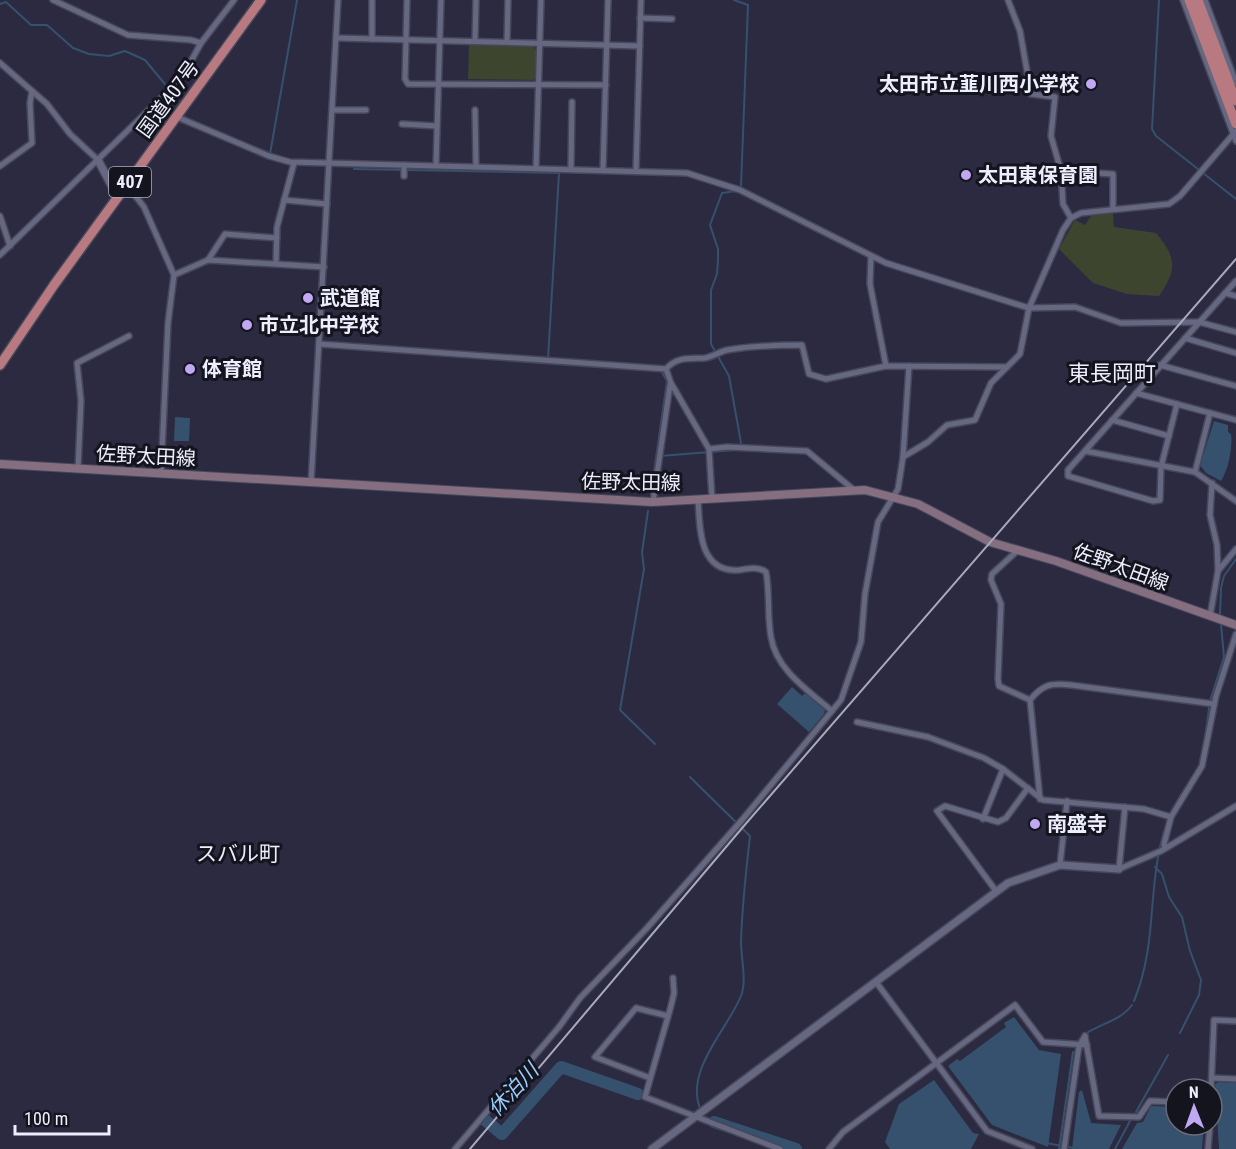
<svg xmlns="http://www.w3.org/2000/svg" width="1236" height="1149" font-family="'Roboto Condensed','Noto Sans JP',sans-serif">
<rect width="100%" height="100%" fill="#2b2a41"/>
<g fill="#3e452f">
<polygon points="469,45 533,46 536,50 536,77 533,80 468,79"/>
<path d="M1113 213 1114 227 1156 233C1177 258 1177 270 1159 296L1127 294 1093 283 1059 249 1075 220 1085 225 1091 216Z"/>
</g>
<g fill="#35516d">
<polygon points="175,417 190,418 189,441 174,441"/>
<path d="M1214 421 1228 425V432L1231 434C1233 447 1228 471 1221 481L1206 473 1200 465Z"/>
<polygon points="792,687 802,696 805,693 825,710 824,714 809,732 777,704"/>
<polygon points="1014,1017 1039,1050 1061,1054 1048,1147 992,1125 948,1066 957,1059 960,1061 1006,1027 1004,1023"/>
<polygon points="934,1080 973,1133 979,1134 971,1149 890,1149 885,1142 899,1104"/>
<polygon points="1219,1082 1236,1083 1236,1149 1219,1149 1215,1084"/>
<polygon points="1082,1090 1091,1123 1121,1125 1109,1149 1072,1149 1079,1092"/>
<polygon points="1151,1106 1176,1107 1176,1125 1204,1125 1202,1149 1122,1149 1137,1123 1143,1122"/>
</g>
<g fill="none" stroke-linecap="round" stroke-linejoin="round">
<g stroke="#35516d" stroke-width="2">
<polyline points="734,0 748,5 741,186"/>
<polyline points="1159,0 1152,129 1156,136 1236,199"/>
<polyline points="0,4 6,2 31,25 47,25 73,48 89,54 109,56 125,51 145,60 169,89"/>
<polyline points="270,154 297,0"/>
<polyline points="354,169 559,173 548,359"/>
<polyline points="736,191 722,193 710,225 718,249 718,260 717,274 711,290 711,344 729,376 741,443"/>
<polyline points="660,456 735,450"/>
<polyline points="651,493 667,381 660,369"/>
<polyline points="648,511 642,552 644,569 620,710 655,744"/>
<polyline points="1205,738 1210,701 1224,657 1220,613 1221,588 1224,576 1236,559"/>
<path d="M690 777 750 836C746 871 742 906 741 942 741 958 747 981 741 996 727 1030 685 1070 700 1109"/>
<polyline points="1155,867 1162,874 1169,897 1182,917 1190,951 1201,980 1199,995 1180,1033"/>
<path d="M1134 1001C1166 923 1136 852 1191 780"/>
<path d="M1077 1042C1091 1024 1117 1025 1132 1005"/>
<polyline points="1136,1112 1168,1055"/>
<polyline points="1046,1143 1079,1149"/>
<polyline points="1059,1149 1073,1052"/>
<polyline points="1115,1149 1130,1121"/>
</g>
<g stroke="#35516d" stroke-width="12">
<polyline points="485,1120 502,1134 561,1067 638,1094"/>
<polyline points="714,1122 796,1149"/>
</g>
<g stroke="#47475a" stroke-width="8">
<g id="minor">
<polyline points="53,0 128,35 191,40 201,43"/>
<polyline points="407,0 405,79 408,84 606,85"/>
<polyline points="1008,0 1020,31 1031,94 1055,97 1051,136 1061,171 1063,204 1071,218"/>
<polyline points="1183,0 1236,141"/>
<polyline points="1205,0 1236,83"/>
<polyline points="640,18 672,19"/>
<polyline points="337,38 640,46"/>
<polyline points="372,39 372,0"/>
<polyline points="475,41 476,0"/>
<polyline points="507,42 508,0"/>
<polyline points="0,63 47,104 70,134 98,160"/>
<polyline points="333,110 366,110"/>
<polyline points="475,110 476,166"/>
<polyline points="177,117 269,156 290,162 687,173 740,190 886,263 1016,304 1029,308 1075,307 1121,323 1199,322 1236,332"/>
<polyline points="402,124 437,126"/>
<polyline points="404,165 404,176"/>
<polyline points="436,165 441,0"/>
<polyline points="0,166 32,143 30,103 32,91"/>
<polyline points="536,168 541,0"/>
<polyline points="571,168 572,102"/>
<polyline points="603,169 608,0"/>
<polyline points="636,170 641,0"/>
<polyline points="1061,171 1113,174 1113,209"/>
<polyline points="127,185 144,207 174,275 168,323 161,473"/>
<polyline points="284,200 327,204"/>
<polyline points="0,216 10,246"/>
<polyline points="0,255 164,95 185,72 201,43 234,0"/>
<polyline points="871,256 870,284 886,366"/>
<polyline points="208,260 225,234 277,238"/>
<polyline points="276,264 277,227 294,163"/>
<polyline points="174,275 208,260 324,267"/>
<polyline points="1225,293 1236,296"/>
<polyline points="1185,338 1236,353"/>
<polyline points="319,344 666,369"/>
<polyline points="1160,365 1236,386"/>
<path d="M666 369C677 356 690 359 705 358 712 357 719 352 727 350 751 346 777 345 802 345L809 374 826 379 886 366 1007 367"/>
<polyline points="666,369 671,383 709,449 727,447 807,451 854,490"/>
<polyline points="1136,393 1236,420"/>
<polyline points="1177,404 1161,467 1160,500 1153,501 1068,476 1068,470 1236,281"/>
<polyline points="1112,420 1169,436"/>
<polyline points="709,449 712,498"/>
<polyline points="1085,451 1195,472 1236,501"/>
<polyline points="903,457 928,442 947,425 975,420 991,383 1020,354 1029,308 1063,230 1071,218 1081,213 1169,204 1180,196 1236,131"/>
<polyline points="78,469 81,401 77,363 129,336"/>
<polyline points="1195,472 1210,413"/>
<polyline points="311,483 338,0"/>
<path d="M698 499C700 527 698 573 739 570 748 569 758 566 766 572 770 593 767 616 771 637 776 670 809 691 832 711"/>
<polyline points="653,502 670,385"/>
<polyline points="1018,550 992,574 991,580 1001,604 998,679 999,686 1030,700"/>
<polyline points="1218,571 1236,549"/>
<polyline points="1210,616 1218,571 1217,545 1210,515 1212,483"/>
<polyline points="857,722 928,737 984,758 1003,769 1043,800 1144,809 1171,817"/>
<path d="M1040 799 1030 700C1043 684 1051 683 1071 685L1214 704"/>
<polyline points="1125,807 1119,869 1161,851 1236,806"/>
<polyline points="983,819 1003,769"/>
<polyline points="1165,848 1164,844 1171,817 1202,766 1216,696 1236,634"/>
<polyline points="1060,865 1067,801"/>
<polyline points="996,891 937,811 945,806 998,822 1006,818 1028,788"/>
<polyline points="673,978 674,993 671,1006 645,1097 780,1149"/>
<polyline points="876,982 987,1131 1032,1149"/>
<polyline points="1085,1036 1099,1116 1139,1117 1150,1101 1176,1102"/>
<polyline points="650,1078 595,1057 636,1008 668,1016"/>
<polyline points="1212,1078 1236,1079"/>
<polyline points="1211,1089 1214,1020 1236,1021"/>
<polyline points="455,1149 559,1027 580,998 647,928 742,820 841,700 861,642 865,594 878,522 898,489 903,457 909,366"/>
<polyline points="829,1149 843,1132 1015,1005 1043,1042 1087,1045"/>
<polyline points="1064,1149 1079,1046 1085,1036"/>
<polyline points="1208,1149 1210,1125"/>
</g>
</g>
<g stroke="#47475a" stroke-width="10">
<g id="tertiary">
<polyline points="98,160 118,198"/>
<polyline points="652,1149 1008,883 1060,865 1119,869"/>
</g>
</g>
<g stroke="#47475a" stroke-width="10">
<polyline id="secondary" points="0,464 652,502 865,490 918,504 990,542 1056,561 1236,625"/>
</g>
<g stroke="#47475a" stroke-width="12">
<g id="trunk">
<polyline points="1189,0 1236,124"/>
<polyline points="1198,0 1236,101"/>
<polyline points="0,365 54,285 261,0"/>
</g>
</g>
<use href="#minor" stroke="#666781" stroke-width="5"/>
<use href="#tertiary" stroke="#666781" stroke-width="7"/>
<use href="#secondary" stroke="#856e80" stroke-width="8"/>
<use href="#trunk" stroke="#b87a80" stroke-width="9"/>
<polyline stroke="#a8a9ba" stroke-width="2" points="470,1149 743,827 1236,259"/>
</g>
<g fill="#c0a8f3" stroke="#14141e" stroke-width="2">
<circle cx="1091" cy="84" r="6"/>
<circle cx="966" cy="175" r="6"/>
<circle cx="308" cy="298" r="6"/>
<circle cx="247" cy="325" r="6"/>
<circle cx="190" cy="369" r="6"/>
<circle cx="1035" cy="824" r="6"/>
</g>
<g text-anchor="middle" stroke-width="6" stroke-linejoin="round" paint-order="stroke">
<rect fill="#14141e" stroke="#acadba" stroke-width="1.5" x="109" y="167" width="42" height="30" rx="4.5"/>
<g font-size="18" font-weight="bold" fill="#edeefd">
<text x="130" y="188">407</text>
</g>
<g font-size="20" font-weight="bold" fill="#edeefd" stroke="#14141e" text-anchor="start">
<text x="1079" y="91" text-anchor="end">太田市立韮川西小学校</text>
<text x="978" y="182">太田東保育園</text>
<text x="320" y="305">武道館</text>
<text x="259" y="332">市立北中学校</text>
<text x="202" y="376">体育館</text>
<text x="1047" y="831">南盛寺</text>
</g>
<g font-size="20" fill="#edeefd" stroke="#14141e">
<text transform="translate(168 99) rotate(-54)" y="7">国道407号</text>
<text transform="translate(146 456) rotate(3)" y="7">佐野太田線</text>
<text transform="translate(631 482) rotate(1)" y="7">佐野太田線</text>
<text transform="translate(1121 567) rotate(20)" y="7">佐野太田線</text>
</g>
<g font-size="21" fill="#edeefd" stroke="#14141e">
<text x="238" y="861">スバル町</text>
</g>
<g font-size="21" font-style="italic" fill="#99cbfd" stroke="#14141e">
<text transform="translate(513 1090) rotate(-47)" y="7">休泊川</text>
</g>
<g font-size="22" fill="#edeefd" stroke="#14141e">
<text x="1112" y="381">東長岡町</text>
</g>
</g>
<g transform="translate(1194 1107) rotate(359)"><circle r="28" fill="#14141e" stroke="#6b6b77" stroke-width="1.5"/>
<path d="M0-4.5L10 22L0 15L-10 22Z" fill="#c0a8f3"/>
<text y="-9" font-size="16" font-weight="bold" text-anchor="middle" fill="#edeefd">N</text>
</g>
<path d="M15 1125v9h94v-9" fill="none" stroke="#edeefd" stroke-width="3"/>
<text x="24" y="1125" font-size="18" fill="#edeefd" stroke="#14141e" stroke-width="4.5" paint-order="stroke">100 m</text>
</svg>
